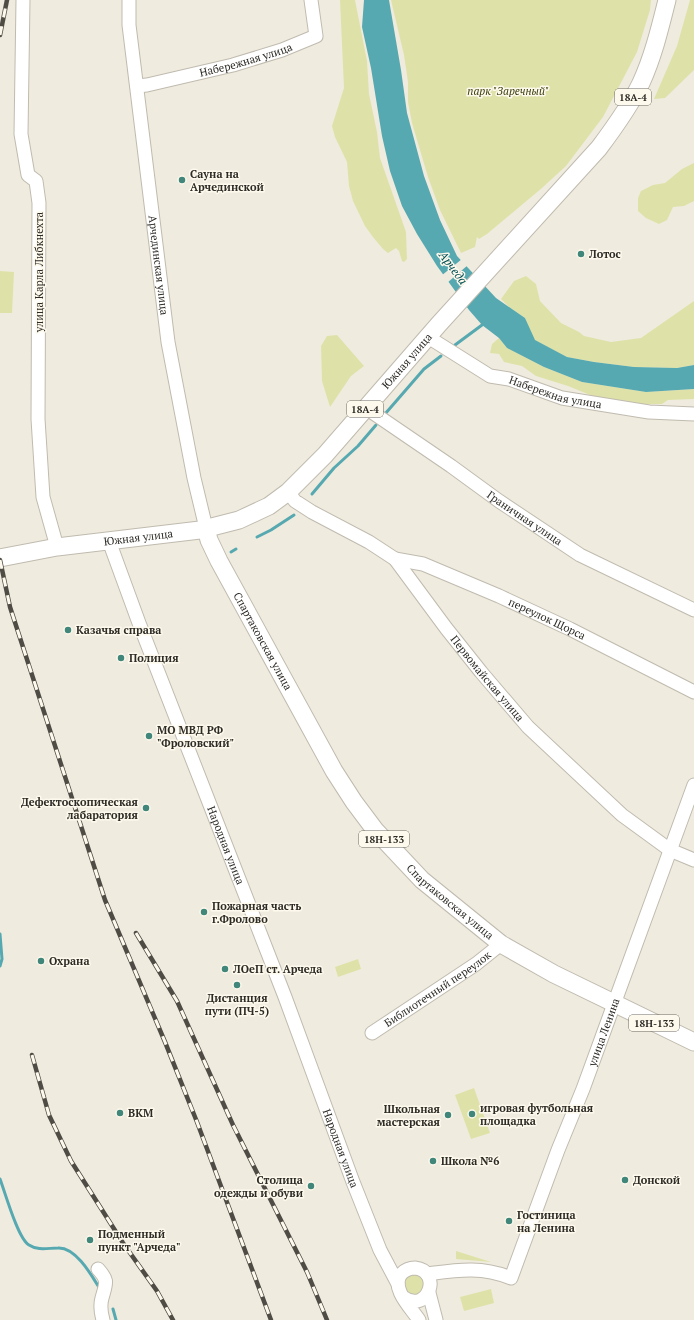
<svg xmlns="http://www.w3.org/2000/svg" width="694" height="1320" font-family="'PT Serif',serif">
<rect width="100%" height="100%" fill="#f0ebdf"/>
<g fill="#dfe2a8">
<polygon points="340,0 355,0 367,61 369,94 377,132 380,158 406,232 407,259 404,262 402,261 399,251 396,248 388,253 383,249 373,237 365,226 353,201 349,186 347,162 335,137 332,126 344,88"/>
<polygon points="391,0 651,0 650,10 637,52 603,117 566,166 542,188 487,234 479,239 477,237 475,247 461,253 440,210 428,177 412,123 408,102 408,82 404,55"/>
<polygon points="690,0 694,0 694,70 665,98 654,99 677,46"/>
<polygon points="694,163 694,201 684,206 673,207 667,220 659,224 646,218 638,211 638,198 641,191 653,185 665,183 682,169"/>
<polygon points="0,271 14,272 12,313 0,313"/>
<polygon points="526,276 536,284 540,301 561,323 579,332 584,336 611,342 641,338 694,301 694,365 677,368 634,367 594,362 567,357 534,340 525,318 509,307 501,299 514,281"/>
<polygon points="337,335 364,366 351,376 330,407 322,381 321,346 327,336"/>
<polygon points="499,338 507,348 544,367 582,382 646,392 694,389 694,399 668,400 662,404 641,404 600,399 568,386 536,376 522,366 504,362 499,354 490,353 492,344"/>
<polygon points="358,959 361,969 338,977 335,967"/>
<polygon points="474,1088 490,1133 471,1139 455,1095"/>
<polygon points="456,1251 491,1262 456,1259"/>
<polygon points="407,1273 423,1274 425,1293 410,1297 401,1279"/>
<polygon points="491,1289 494,1303 464,1311 460,1297"/>
</g>
<polygon fill="#56a9b0" points="364,0 389,0 401,70 407,113 424,176 440,220 457,256 496,298 525,318 535,340 567,357 594,362 634,367 677,368 694,365 694,389 646,392 582,382 544,367 507,348 499,338 482,325 469,310 437,266 417,234 402,206 390,171 382,136 371,68 362,27"/>
<polygon fill="#f0ebdf" points="462,259 468,265 447,283 441,276"/>
<g fill="none" stroke-linecap="round" stroke-linejoin="round">
<g stroke="#56a9b0" stroke-width="3">
<polyline points="455,345 482,325"/>
<polyline points="385,414 424,369 441,356"/>
<polyline points="312,494 334,468 358,446 376,425"/>
<polyline points="257,537 271,530 294,515"/>
<polyline points="231,552 236,549"/>
<polyline points="0,934 2,959 0,966"/>
<path d="M0 1179C5 1192 18 1239 29 1245 38 1251 48 1248 58 1248 76 1247 92 1276 100 1289"/>
<polyline points="113,1309 116,1320"/>
</g>
<g stroke="#c0bbaf" stroke-width="15">
<g id="minor">
<polyline points="23,0 21,134 28,175 36,181 39,203 38,419 43,497 57,547"/>
<path id="s1" d="M129 0V25L168 342 194 478 206 528"/>
<path id="s2" d="M137 86 147 85 233 65 282 50 316 36 311 0"/>
<path id="s3" d="M428 337 490 376 509 379 562 398 649 412 694 414"/>
<path id="s4" d="M366 408 451 466 499 501 580 555 694 610"/>
<path id="s5" d="M288 492 295 501 312 512 369 542 395 559 446 628 481 672 528 727 622 815 670 850 694 860"/>
<path id="s6" d="M109 541 139 623 285 997 353 1182 380 1250 398 1284"/>
<path id="s7" d="M395 559 423 564 499 596 570 629 694 692"/>
<path id="s8" d="M372 1033 476 964 501 944"/>
<path d="M98 1269C109 1281 106 1283 102 1298 100 1305 101 1313 103 1320"/>
<path id="s9" d="M427 1274C458 1270 481 1266 511 1278L558 1150 583 1089 694 785"/>
<polyline points="429,1293 436,1320"/>
<path d="M403 1297C428 1315 443 1271 415 1268 410 1268 405 1270 401 1274 390 1288 412 1309 419 1320"/>
</g>
</g>
<g stroke="#c0bbaf" stroke-width="19">
<g id="major">
<path id="s10" d="M206 528 209 540 219 561 334 771 354 802 375 830 422 880 501 944 554 974 694 1042"/>
<path id="s11" d="M0 558 57 547 200 530 239 520 269 506 288 492 325 455 439 324 599 148C614 128 630 106 641 83 653 57 660 28 667 0"/>
</g>
</g>
<use href="#minor" stroke="#fff" stroke-width="13"/>
<use href="#major" stroke="#fff" stroke-width="17"/>
<g stroke="#4f4c46" stroke-width="4.5">
<g id="rail">
<polyline points="0,35 7,0"/>
<polyline points="0,560 10,607 105,900 165,1042 197,1122 271,1320"/>
<polyline points="136,933 177,1001 233,1125 307,1272 327,1320"/>
<polyline points="32,1055 49,1115 71,1161 123,1243 157,1291 173,1320"/>
</g>
</g>
<use href="#rail" stroke="#fdf9ec" stroke-width="3" stroke-dasharray="9" stroke-linecap="butt"/>
</g>
<g fill="#41867a" stroke="#fdf9ec" stroke-width="1.5">
<circle cx="182" cy="180" r="4"/>
<circle cx="581" cy="254" r="4"/>
<circle cx="68" cy="630" r="4"/>
<circle cx="121" cy="658" r="4"/>
<circle cx="149" cy="736" r="4"/>
<circle cx="146" cy="808" r="4"/>
<circle cx="204" cy="912" r="4"/>
<circle cx="41" cy="961" r="4"/>
<circle cx="225" cy="969" r="4"/>
<circle cx="237" cy="985" r="4"/>
<circle cx="120" cy="1113" r="4"/>
<circle cx="472" cy="1114" r="4"/>
<circle cx="448" cy="1115" r="4"/>
<circle cx="433" cy="1161" r="4"/>
<circle cx="625" cy="1180" r="4"/>
<circle cx="311" cy="1186" r="4"/>
<circle cx="509" cy="1221" r="4"/>
<circle cx="90" cy="1240" r="4"/>
</g>
<g text-anchor="middle" stroke-width="3" stroke-linejoin="round" paint-order="stroke">
<g fill="#fdf9ec" stroke="#6b6961" stroke-width="1">
<rect x="615" y="89" width="36" height="16" rx="3"/>
<rect x="347" y="401" width="36" height="16" rx="3"/>
<rect x="359" y="831" width="50" height="16" rx="3"/>
<rect x="629" y="1015" width="50" height="16" rx="3"/>
</g>
<g font-size="10" font-weight="bold" fill="#2d2b26">
<text x="633" y="101">18А-4</text>
<text x="365" y="413">18А-4</text>
<text x="384" y="843">18Н-133</text>
<text x="654" y="1027">18Н-133</text>
</g>
<g font-size="11" fill="#2d2b26" stroke="#fdf9ec">
<text dy="4" stroke="none"><textPath href="#s2" startOffset="112">Набережная улица</textPath></text>
<text dy="4" stroke="none"><textPath href="#s1" startOffset="267">Арчединская улица</textPath></text>
<text transform="translate(39 272) rotate(-90)" y="4">улица Карла Либкнехта</text>
<text dy="4" stroke="none"><textPath href="#s11" startOffset="476">Южная улица</textPath></text>
<text dy="4" stroke="none"><textPath href="#s3" startOffset="141">Набережная улица</textPath></text>
<text dy="4" stroke="none"><textPath href="#s4" startOffset="193">Граничная улица</textPath></text>
<text dy="4" stroke="none"><textPath href="#s11" startOffset="140">Южная улица</textPath></text>
<text dy="4" stroke="none"><textPath href="#s7" startOffset="164">переулок Щорса</textPath></text>
<text dy="4" stroke="none"><textPath href="#s10" startOffset="127">Спартаковская улица</textPath></text>
<text dy="4" stroke="none"><textPath href="#s5" startOffset="278">Первомайская улица</textPath></text>
<text dy="4" stroke="none"><textPath href="#s6" startOffset="326">Народная улица</textPath></text>
<text dy="4" stroke="none"><textPath href="#s10" startOffset="451">Спартаковская улица</textPath></text>
<text dy="4" stroke="none"><textPath href="#s8" startOffset="79">Библиотечный переулок</textPath></text>
<text dy="4" stroke="none"><textPath href="#s9" startOffset="348">улица Ленина</textPath></text>
<text dy="4" stroke="none"><textPath href="#s6" startOffset="650">Народная улица</textPath></text>
</g>
<g font-size="11" font-style="italic" fill="#3c3d0d" stroke="#fdf9ec">
<text x="508" y="95">парк "Заречный"</text>
</g>
<g font-size="11" font-weight="bold" fill="#2d2b26" stroke="#fdf9ec" text-anchor="start">
<text x="190" y="178">Сауна на<tspan x="190" dy="13">Арчединской</tspan></text>
<text x="589" y="258">Лотос</text>
<text x="76" y="634">Казачья справа</text>
<text x="129" y="662">Полиция</text>
<text x="157" y="734">МО МВД РФ<tspan x="157" dy="13">"Фроловский"</tspan></text>
<text x="138" y="806" text-anchor="end">Дефектоскопическая<tspan x="138" dy="13">лабаратория</tspan></text>
<text x="212" y="910">Пожарная часть<tspan x="212" dy="13">г.Фролово</tspan></text>
<text x="49" y="965">Охрана</text>
<text x="233" y="973">ЛОеП ст. Арчеда</text>
<text x="237" y="1002" text-anchor="middle">Дистанция<tspan x="237" dy="13">пути (ПЧ-5)</tspan></text>
<text x="480" y="1112">игровая футбольная<tspan x="480" dy="13">площадка</tspan></text>
<text x="440" y="1113" text-anchor="end">Школьная<tspan x="440" dy="13">мастерская</tspan></text>
<text x="128" y="1117">ВКМ</text>
<text x="441" y="1165">Школа №6</text>
<text x="303" y="1184" text-anchor="end">Столица<tspan x="303" dy="13">одежды и обуви</tspan></text>
<text x="633" y="1184">Донской</text>
<text x="517" y="1219">Гостиница<tspan x="517" dy="13">на Ленина</tspan></text>
<text x="98" y="1238">Подменный<tspan x="98" dy="13">пункт "Арчеда"</tspan></text>
</g>
<g font-size="12" font-style="italic" fill="#025056" stroke="#fdf9ec">
<text transform="translate(453 268) rotate(53)" y="4">Арчеда</text>
</g>
</g>
</svg>
